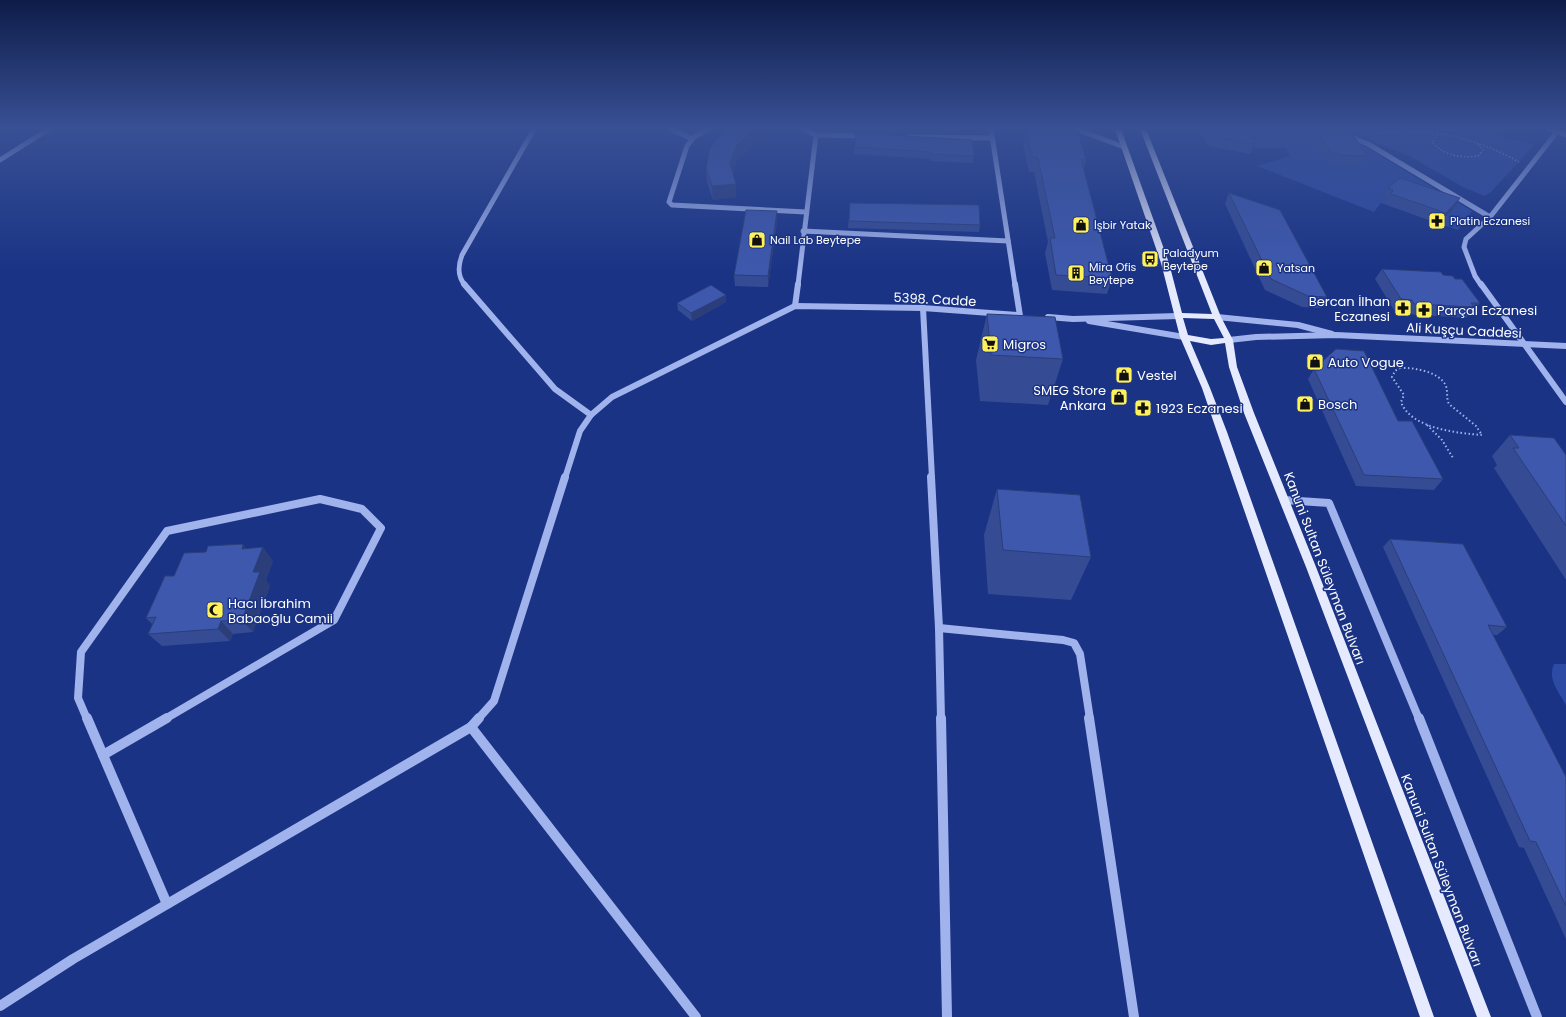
<svg xmlns="http://www.w3.org/2000/svg" width="1566" height="1017" font-family="Poppins,sans-serif">
<rect width="100%" height="100%" fill="#1a3385"/>
<g fill="#2d4aa4">
<polygon points="1250,129 1326,129 1359,143 1472,211 1458,230 1381,203 1374,212 1257,166 1290,156 1286,148 1255,148 1246,136 1254,135"/>
<polygon points="1344,129 1479,129 1534,145 1491,192 1485,196 1463,187 1411,157"/>
<path d="M1554 664H1566V705C1559 692 1547 679 1554 664Z"/>
</g>
<g fill="none" stroke-linecap="round" stroke-linejoin="round">
<g stroke="#a1b3ec" stroke-width="1.5" stroke-dasharray="1.5 2" stroke-linecap="butt">
<polyline points="1437,131 1454,129"/>
<path d="M1373 134C1426 126 1472 136 1519 162"/>
<path d="M1445 134 1436 136 1432 142C1444 156 1461 158 1478 156L1483 150 1477 143"/>
</g>
<g stroke="#a1b3ec" stroke-width="2" stroke-dasharray="1.5 2.5" stroke-linecap="butt">
<path d="M1400 368C1414 367 1440 372 1446 386 1448 392 1446 398 1449 404L1476 426 1482 435C1458 433 1411 429 1401 402L1404 395 1392 377 1395 371Z"/>
<polyline points="1427,425 1442,440 1453,458"/>
</g>
<g stroke="#a1b3ec" stroke-width="5">
<polyline points="671,129 692,139"/>
<polyline points="709,129 694,137 687,146 669,202 672,205 806,212"/>
<polyline points="991,129 1015,285"/>
<polyline points="1076,129 1124,147"/>
<polyline points="1332,129 1368,144 1490,217"/>
<polyline points="1549,129 1566,135"/>
<polyline points="816,135 865,136"/>
<polyline points="909,137 991,138"/>
<polyline points="0,160 49,129"/>
<polyline points="803,231 1008,241"/>
<path d="M465 285C457 276 458 266 462 255L534 129"/>
<polyline points="798,285 816,135 803,129"/>
<polyline points="1481,285 1475,276 1464,247 1466,239 1490,217 1556,133"/>
</g>
<g stroke="#a1b3ec" stroke-width="6">
<polyline points="464,284 555,389 591,415"/>
<polyline points="1015,284 1020,316"/>
<polyline points="1481,284 1566,402"/>
<polyline points="795,306 798,284"/>
<polyline points="923,308 932,478"/>
<polyline points="1048,317 1073,319 1178,316"/>
<polyline points="1217,317 1298,325 1332,334"/>
<polyline points="1089,321 1184,337"/>
<polyline points="1229,340 1256,337 1336,335 1566,346"/>
<polyline points="565,478 580,431 591,415 612,397 795,306 923,308 1017,315"/>
</g>
<g stroke="#a1b3ec" stroke-width="8">
<polyline points="931,477 939,628 941,719"/>
<polyline points="1284,500 1329,503 1419,719"/>
<polyline points="939,628 1063,640 1074,643 1080,654 1090,719"/>
<polyline points="87,719 78,698 81,652 167,531 320,499 362,509 381,528 334,620 165,719"/>
<polyline points="478,719 494,701 565,477"/>
</g>
<g stroke="#a1b3ec" stroke-width="10">
<polyline points="87,718 167,904"/>
<polyline points="941,718 947,1017"/>
<polyline points="1089,718 1134,1017"/>
<polyline points="1419,718 1537,1017"/>
<polyline points="471,727 696,1017"/>
<polyline points="103,755 167,718"/>
<polyline points="0,1006 73,959 471,727 479,718"/>
</g>
<path fill="#e6eaff" fill-rule="evenodd" d="M1115 129H1121L1169 263 1182 313 1212 314 1140 129H1146L1221 317 1233 340 1237 367 1254 413 1316 567 1491 1017H1477L1306 567 1244 413 1229 367 1225 343 1211 345 1190 341 1210 388 1227 432 1434 1017H1420L1217 432 1202 388 1180 337 1161 263ZM1183 318 1214 319 1224 338 1211 339 1188 335Z"/>
</g>
<g fill="#354c95">
<polygon points="728,129 778,129 778,132 753,144 737,160 733,173 736,184 736,197 713,200 707,182 706,168"/>
<polygon points="1199,129 1247,129 1255,144 1250,154 1208,146"/>
<polygon points="1324,129 1334,129 1367,156 1361,167 1334,166 1333,163 1327,163 1312,140 1317,130 1324,130"/>
<polygon points="1026,130 1086,160 1084,169 1112,278 1107,294 1052,290 1045,253 1048,242 1034,172 1029,172 1023,144"/>
<polygon points="856,133 974,156 973,163 930,161 930,159 854,154"/>
<polygon points="1388,188 1460,198 1453,209 1439,224 1385,204 1387,200 1382,198"/>
<polygon points="1229,193 1327,297 1321,308 1302,307 1265,290 1225,204"/>
<polygon points="850,203 980,225 979,232 848,228"/>
<polygon points="777,221 768,287 735,286 734,275"/>
<polygon points="1382,269 1443,275 1455,279 1480,303 1471,314 1469,314 1466,318 1407,314 1404,311 1394,310 1375,279"/>
<polygon points="726,302 692,321 678,310 677,303"/>
<polygon points="987,314 1063,359 1048,405 980,401 976,360"/>
<polygon points="1314,369 1398,421 1443,479 1434,490 1356,486 1308,379"/>
<polygon points="1510,435 1566,455 1566,580 1494,468 1497,465 1492,456"/>
<polygon points="997,489 1091,557 1071,600 988,594 984,535"/>
<polygon points="1390,539 1507,627 1497,635 1493,635 1566,777 1566,939 1524,848 1519,847 1383,547"/>
<polygon points="247,548 273,561 266,580 270,586 253,632 233,634 230,641 162,646 148,634 152,624 146,618 174,576"/>
</g>
<g fill="#2b3e79">
<polygon points="755,129 778,129 778,132 753,144 737,160 731,178 730,164 736,146 752,130"/>
<polygon points="736,184 736,197 713,200 712,186"/>
<polygon points="1460,198 1453,209 1439,224 1446,213"/>
<polygon points="777,211 777,221 768,287 768,276"/>
<polygon points="726,295 726,302 692,321 691,313"/>
<polygon points="243,544 254,558 242,549"/>
<polygon points="263,547 273,561 266,580 270,586 253,632 242,620 253,572"/>
<polygon points="221,621 233,634 230,641 218,629"/>
</g>
<g fill="#3e58ad" stroke="#2b3e79">
<polygon points="728,129 755,129 752,130 736,146 730,164 736,184 712,186 706,168 710,148 717,139"/>
<polygon points="1208,129 1247,129 1255,144 1212,136"/>
<polygon points="1325,129 1350,130 1367,156 1339,155 1338,153 1332,153 1317,130 1326,130"/>
<polygon points="1026,130 1078,132 1086,160 1081,159 1112,278 1056,275 1050,238 1055,238 1038,158 1032,157"/>
<polygon points="856,133 972,140 974,156 931,154 931,152 855,147"/>
<polygon points="1400,178 1460,198 1446,213 1391,194 1393,190 1388,188"/>
<polygon points="1229,193 1280,210 1327,297 1308,296 1271,279"/>
<polygon points="850,203 979,205 980,225 849,221"/>
<polygon points="746,210 777,211 768,276 734,275"/>
<polygon points="1382,269 1441,272 1443,275 1453,276 1455,279 1462,279 1480,303 1471,303 1474,307 1414,304 1412,300 1401,299"/>
<polygon points="711,285 726,295 691,313 677,303"/>
<polygon points="987,314 1055,317 1063,359 991,355"/>
<polygon points="1336,349 1364,351 1398,421 1412,421 1443,479 1364,475 1314,369"/>
<polygon points="1510,435 1554,438 1566,455 1566,526 1513,448 1519,448"/>
<polygon points="997,489 1080,495 1091,557 1003,550"/>
<polygon points="1390,539 1463,544 1507,627 1488,625 1566,777 1566,906 1536,842 1530,841"/>
<polygon points="243,544 242,549 263,547 253,572 260,572 242,620 221,621 218,629 148,634 156,617 146,618 165,576 174,576 184,553 206,552 208,546"/>
</g>
<linearGradient id="sky" x2="0" y2="1"><stop stop-color="#0e1c49"/><stop offset="0.47" stop-color="#385094"/><stop offset="1" stop-color="#385094" stop-opacity="0"/></linearGradient>
<rect width="1566" height="272" fill="url(#sky)"/>
<defs>
<g id="pharmacy-square" transform="scale(0.9)"><rect x="-9" y="-9" width="18" height="18" rx="4" fill="#fef15c" stroke="#1a3385"/><path d="M-2-6h4v4h4v4h-4v4h-4v-4h-4v-4h4Z" fill="#111"/></g>
<g id="shop-square" transform="scale(0.9)"><rect x="-9" y="-9" width="18" height="18" rx="4" fill="#fef15c" stroke="#1a3385"/><path d="M-5-2.5h2.3a2.7 3.5 0 0 1 5.4 0H5L5.5 6h-11ZM-1.5-2.5h3a1.5 2.3 0 0 0-3 0Z" fill="#111"/></g>
<g id="bus-square" transform="scale(0.9)"><rect x="-9" y="-9" width="18" height="18" rx="4" fill="#fef15c" stroke="#1a3385"/><path d="M-5-6H5V4H4V6H2V4H-2V6H-4V4H-5ZM-3.5-4V0h7V-4ZM-3.5 1.2v1.5H-2V1.2ZM2 1.2v1.5H3.5V1.2Z" fill="#111"/></g>
<g id="building-square" transform="scale(0.9)"><rect x="-9" y="-9" width="18" height="18" rx="4" fill="#fef15c" stroke="#1a3385"/><path d="M-4-6H4V6H1V3H-1V6H-4ZM-2.5-4.3h1.7v1.8h-1.7ZM.8-4.3h1.7v1.8H.8ZM-2.5-1h1.7V.8h-1.7ZM.8-1h1.7V.8H.8Z" fill="#111"/></g>
<g id="supermarket-square" transform="scale(0.9)"><rect x="-9" y="-9" width="18" height="18" rx="4" fill="#fef15c" stroke="#1a3385"/><path d="M-6-5.5h2.5l.6 2H6L4.5 2H-2.5L-4.4-4H-6ZM-1.5 3.2a1.3 1.3 0 1 0 .1 0ZM3 3.2a1.3 1.3 0 1 0 .1 0Z" fill="#111"/></g>
<g id="mosque-square" transform="scale(0.9)"><rect x="-9" y="-9" width="18" height="18" rx="4" fill="#fef15c" stroke="#1a3385"/><path d="M3.5-4.9A6 6 0 1 0 3.5 4.9A5 5 0 1 1 3.5-4.9Z" fill="#111"/></g>
</defs>
<g fill-rule="evenodd">
<use href="#pharmacy-square" x="1437" y="221"/>
<use href="#shop-square" x="1081" y="225"/>
<use href="#shop-square" x="757" y="240"/>
<use href="#bus-square" x="1150" y="259"/>
<use href="#shop-square" x="1264" y="268"/>
<use href="#building-square" x="1076" y="273"/>
<use href="#pharmacy-square" x="1403" y="308"/>
<use href="#pharmacy-square" x="1424" y="310"/>
<use href="#supermarket-square" x="990" y="344"/>
<use href="#shop-square" x="1315" y="362"/>
<use href="#shop-square" x="1124" y="375"/>
<use href="#shop-square" x="1119" y="397"/>
<use href="#shop-square" x="1305" y="404"/>
<use href="#pharmacy-square" x="1143" y="408"/>
<use href="#mosque-square" x="215" y="610"/>
</g>
<g text-anchor="middle" stroke-width="3" stroke-linejoin="round" paint-order="stroke">
<g font-size="11" fill="#fff" stroke="#1a3385" text-anchor="start">
<text x="1450" y="225">Platin Eczanesi</text>
<text x="1094" y="229">İşbir Yatak</text>
<text x="770" y="244">Nail Lab Beytepe</text>
<text x="1163" y="257">Paladyum<tspan x="1163" dy="13">Beytepe</tspan></text>
<text x="1089" y="271">Mira Ofis<tspan x="1089" dy="13">Beytepe</tspan></text>
<text x="1277" y="272">Yatsan</text>
</g>
<g font-size="13" fill="#fff" stroke="#1a3385">
<text transform="translate(935 299) rotate(3)" y="5">5398. Cadde</text>
<text transform="translate(1464 330) rotate(3)" y="5">Ali Kuşçu Caddesi</text>
<text transform="translate(1325 568) rotate(69)" y="5">Kanuni Sultan Süleyman Bulvarı</text>
<text transform="translate(1442 870) rotate(69)" y="5">Kanuni Sultan Süleyman Bulvarı</text>
</g>
<g font-size="13" fill="#fff" stroke="#1a3385" text-anchor="start">
<text x="1390" y="306" text-anchor="end">Bercan İlhan<tspan x="1390" dy="15">Eczanesi</tspan></text>
<text x="1437" y="315">Parçal Eczanesi</text>
<text x="1003" y="349">Migros</text>
<text x="1328" y="367">Auto Vogue</text>
<text x="1137" y="380">Vestel</text>
<text x="1106" y="395" text-anchor="end">SMEG Store<tspan x="1106" dy="15">Ankara</tspan></text>
<text x="1318" y="409">Bosch</text>
<text x="1156" y="413">1923 Eczanesi</text>
<text x="228" y="608">Hacı İbrahim<tspan x="228" dy="15">Babaoğlu Camii</tspan></text>
</g>
</g>
</svg>
